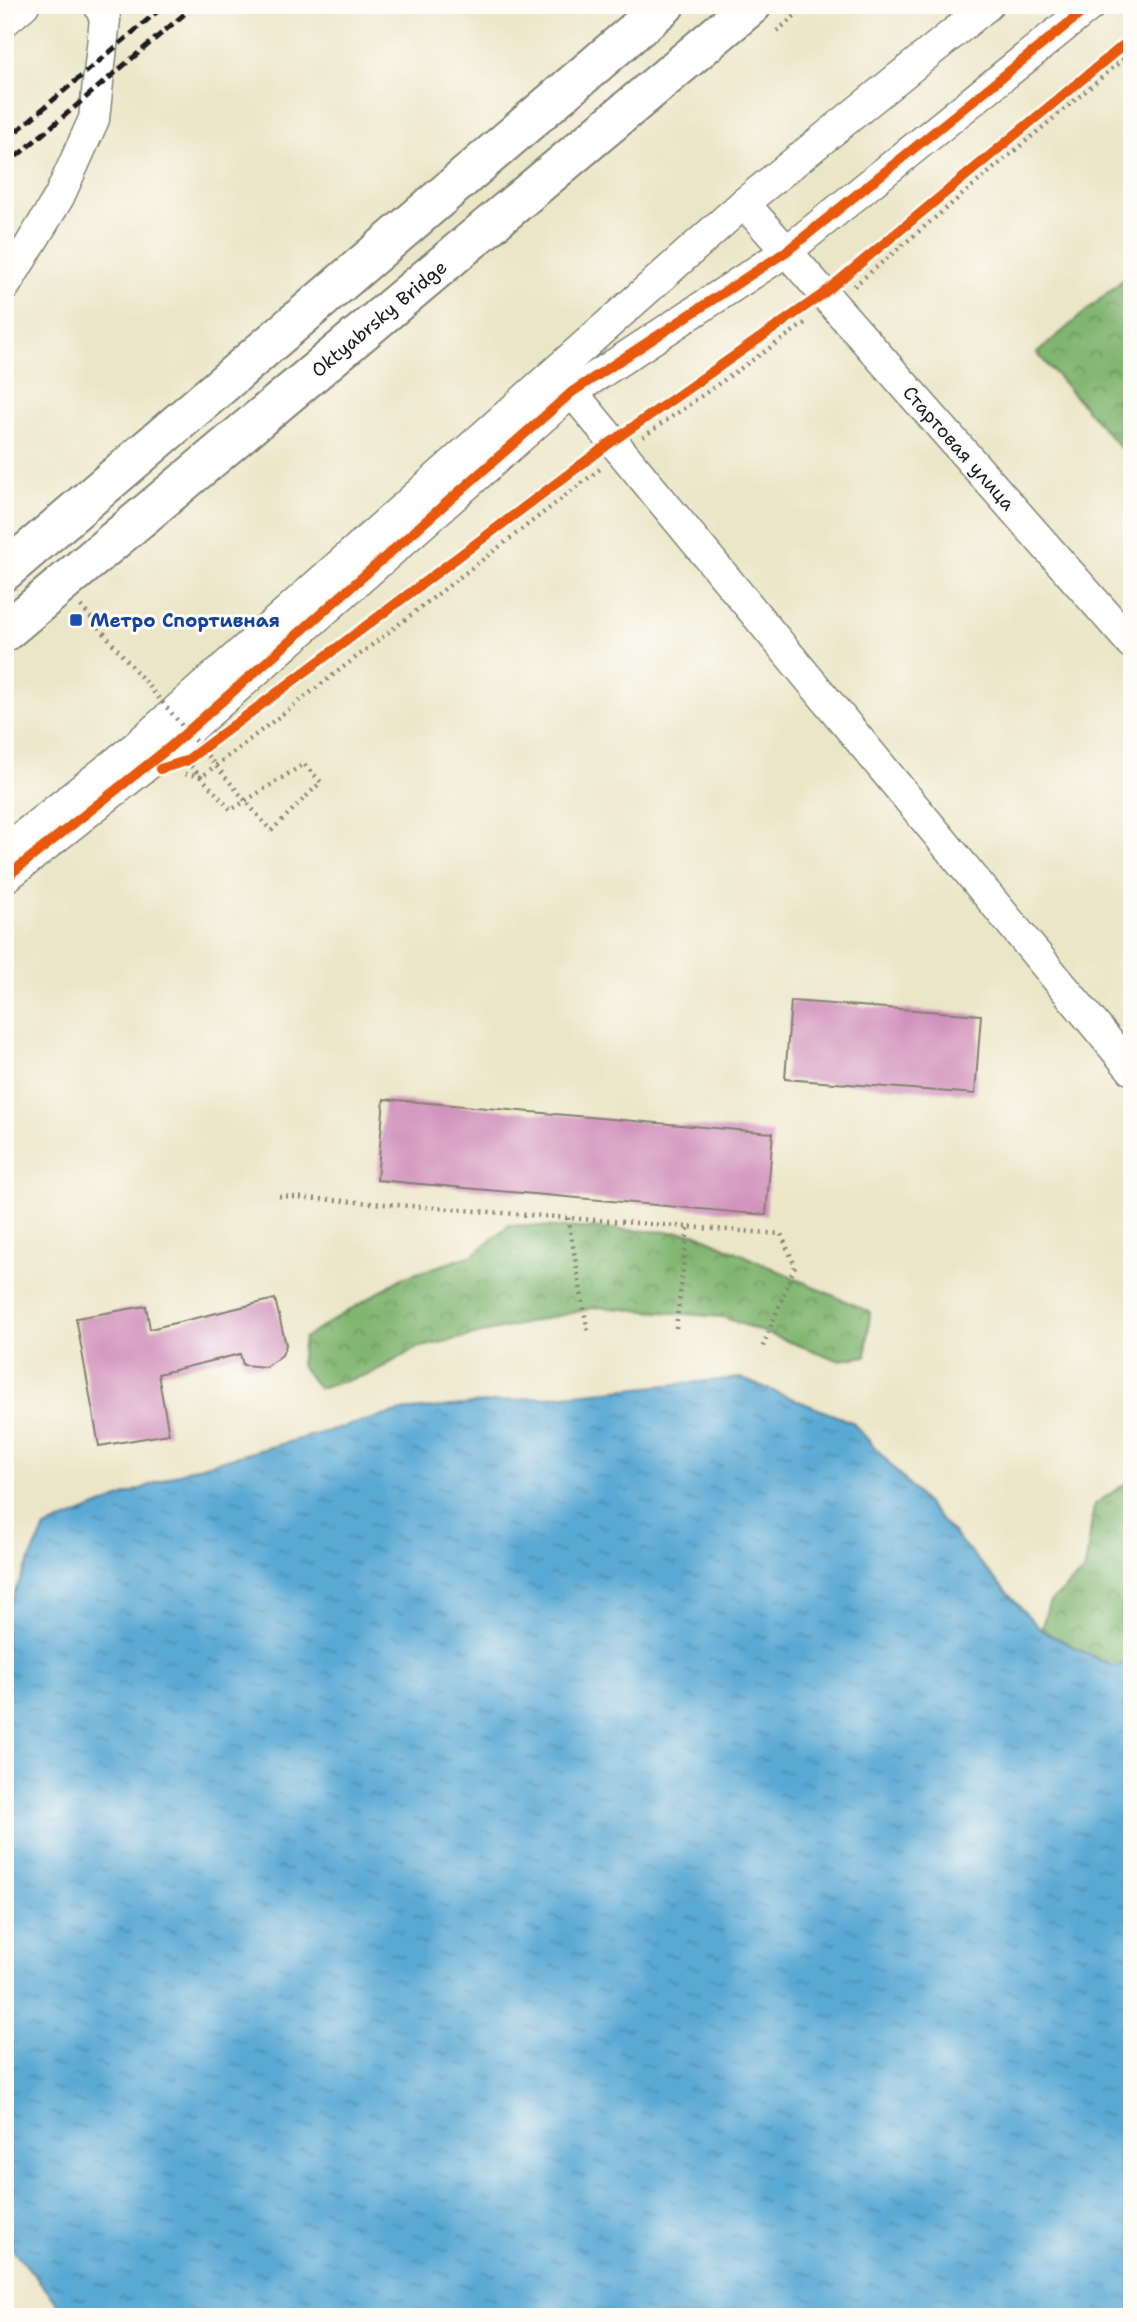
<svg xmlns="http://www.w3.org/2000/svg" width="1137" height="2322" font-family="'Shantell Sans',sans-serif">
<defs>
<pattern id="forest-crowns" width="20" height="18" patternUnits="userSpaceOnUse" patternTransform="scale(1.75)"><rect width="20" height="18" fill="#81b671"/><path d="M2 6a3 3 0 1 1 6 0M12 15a3 3 0 1 1 6 0" fill="none" stroke="#69935c"/></pattern>
<pattern id="water-ripples" width="26" height="14" patternUnits="userSpaceOnUse" patternTransform="scale(1.75)"><rect width="26" height="14" fill="#5aa9d4"/><path d="M2 4q2-2 4 0t4 0M15 11q2-2 4 0t4 0" fill="none" stroke="#4a89ab"/></pattern>
</defs>
<rect width="100%" height="100%" fill="#fdfcf7"/>
<filter id="ink" filterUnits="userSpaceOnUse"><feTurbulence type="fractalNoise" baseFrequency=".0143" numOctaves="2"/><feDisplacementMap in="SourceGraphic" scale="14" xChannelSelector="R" yChannelSelector="G"/><feConvolveMatrix kernelMatrix="1 2 1 2 8 2 1 2 1" color-interpolation-filters="sRGB"/></filter>
<filter id="wash" filterUnits="userSpaceOnUse"><feTurbulence type="fractalNoise" baseFrequency=".00686" numOctaves="4" result="noise"/><feDisplacementMap in="SourceGraphic" scale="28" xChannelSelector="R" yChannelSelector="G"/><feGaussianBlur stdDeviation="1.57" result="paint"/><feColorMatrix in="noise" values="0 0 0 0 0 0 0 0 0 0 0 0 0 0 0 0 0 1.4 0 .05"/><feComposite in="paint" operator="in"/></filter>
<g filter="url(#wash)">
<rect width="100%" height="100%" fill="#ece6c8"/>
<g fill="url(#forest-crowns)" stroke="#4e6946" stroke-width="2">
<polygon points="1132,272 1132,461 1037,353"/>
<polygon points="509,1225 695,1233 870,1312 866,1356 838,1360 723,1317 597,1307 417,1348 370,1374 318,1388 300,1364 304,1338 402,1278 473,1255"/>
<polygon points="1132,1479 1132,1663 1112,1666 1041,1630 1049,1603 1085,1570 1094,1505"/>
</g>
<polygon fill="url(#water-ripples)" stroke="#3b6278" stroke-width="2" points="740,1378 852,1422 1041,1630 1111,1666 1132,1663 1132,2317 69,2317 5,2240 5,1612 45,1528 187,1470 401,1411"/>
<g id="blocks">
<g fill="#d08fba">
<polygon points="791,1001 981,1015 975,1094 785,1079"/>
<polygon points="384,1099 773,1133 766,1215 377,1180"/>
<polygon points="275,1299 286,1345 282,1355 266,1367 243,1365 240,1354 158,1374 169,1434 99,1446 76,1318 146,1306 150,1329"/>
</g>
</g>
</g>
<g filter="url(#ink)">
<use href="#blocks" fill-opacity="0" stroke="#848172" stroke-width="2"/>
<g fill="none" stroke-linecap="round" stroke-linejoin="round">
<g stroke="#848172" stroke-width="33">
<g id="minor">
<polyline points="5,21 24,5"/>
<path id="s1" d="M744 203 1132 644"/>
<polyline points="5,286 59,197 94,119 105,19 99,5"/>
<polyline points="572,392 1132,1070"/>
<polyline points="5,850 135,747 744,203 988,5"/>
<polyline points="5,878 170,747 572,392 787,251 1091,5"/>
</g>
</g>
<g stroke="#848172" stroke-width="42">
<g id="major">
<polyline points="5,571 665,5"/>
<path id="s2" d="M5 632 752 5"/>
</g>
</g>
<g stroke="#848172" stroke-width="4.5" stroke-dasharray="2 5" stroke-linecap="butt">
<polyline points="777,31 808,5"/>
<polyline points="854,286 1132,52"/>
<polyline points="643,437 808,321"/>
<polyline points="191,766 231,810 304,764 321,782 271,831"/>
<polyline points="185,774 201,777 600,469"/>
<polyline points="279,1196 781,1234 795,1266 761,1351"/>
<polyline points="568,1218 588,1332"/>
<polyline points="676,1328 688,1227"/>
</g>
<use href="#minor" stroke="#fff" stroke-width="30"/>
<use href="#major" stroke="#fff" stroke-width="38"/>
<g stroke="#1c1c1c" stroke-width="5" stroke-dasharray="10 5" stroke-linecap="butt">
<polyline points="5,141 165,5"/>
<polyline points="5,166 195,5"/>
</g>
<polyline stroke="#848172" stroke-width="4.5" stroke-dasharray="2 5" stroke-linecap="butt" points="81,606 271,831"/>
<g stroke="#fdfcf7" stroke-width="15">
<g id="cycleway">
<polyline points="160,769 186,761 610,443 823,294 1132,38"/>
<polyline points="5,878 170,747 572,392 787,251 1091,5"/>
</g>
</g>
<use href="#cycleway" stroke="#e8590c" stroke-width="10"/>
</g>
</g>
<rect fill="#1a4fb4" stroke="#fdfcf7" stroke-width="2.5" x="69" y="613" width="14" height="14" rx="3.5"/>
<g text-anchor="middle" stroke-width="6" stroke-linejoin="round" paint-order="stroke">
<g font-size="19" fill="#1c1c1c" stroke="#fdfcf7">
<text dy="7" stroke="none"><textPath href="#s2" startOffset="488">Oktyabrsky Bridge</textPath></text>
<text dy="7" stroke="none"><textPath href="#s1" startOffset="326">Стартовая улица</textPath></text>
</g>
<g font-size="19" font-weight="bold" fill="#164399" stroke="#fdfcf7" text-anchor="start">
<text x="90" y="627">Метро Спортивная</text>
</g>
</g>
<rect width="1137" height="2322" fill="none" stroke="#fdfcf7" stroke-width="28"/>
</svg>
